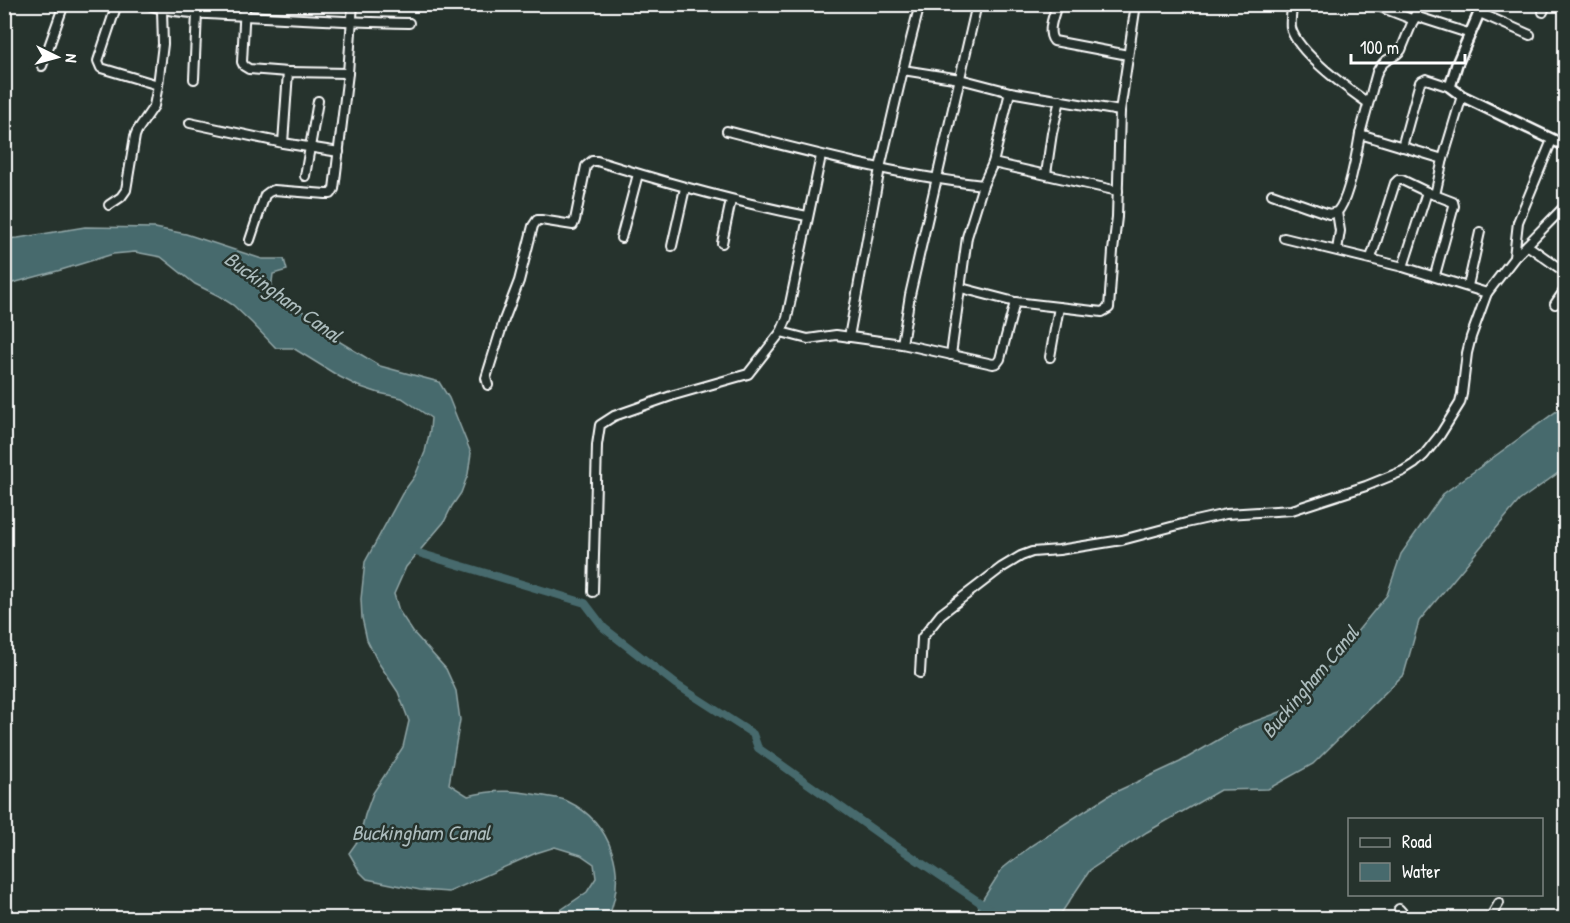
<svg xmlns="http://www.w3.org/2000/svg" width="1570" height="923" font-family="'Patrick Hand',sans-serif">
<rect width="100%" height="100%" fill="#26332d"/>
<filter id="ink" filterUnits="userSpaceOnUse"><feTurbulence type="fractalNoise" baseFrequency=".0167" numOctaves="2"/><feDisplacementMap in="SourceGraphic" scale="12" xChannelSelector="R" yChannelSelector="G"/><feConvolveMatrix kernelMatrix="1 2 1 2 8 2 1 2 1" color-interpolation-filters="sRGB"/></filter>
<g filter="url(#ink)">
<g fill="#476a6d" stroke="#91a6a7" stroke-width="1.5">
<path d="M85 227 155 228 186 234 262 259H284L287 270 273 274 271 290 286 302 302 311 328 330 340 342 380 366 439 382 449 398 471 453 468 474 461 493 452 506 444 522 406 567 394 594 399 611 413 632 446 669 456 691 460 720 449 784 468 796C498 788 519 791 550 797 555 798 562 798 567 801 613 823 627 874 608 918H549L587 892 596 878 594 864 581 855 555 847 536 853 449 892 420 890 367 879 360 872 349 853 359 839 365 815 373 793 403 747 409 721 398 692 378 662 367 640 362 618 361 599 365 562 402 494 415 476 425 452 430 430 431 418 402 398 379 393 358 386 340 377 293 348H276L252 323 233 305 219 296 195 284 161 257 135 252 113 254 61 270 5 285V239L18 238Z"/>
<polygon points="1565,405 1565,468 1519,501 1419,621 1404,674 1313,764 1268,789 1220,790 1147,832 1090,870 1058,918 974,918 981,902 1002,869 1032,845 1111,794 1180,762 1242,726 1283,711 1329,666 1387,595 1401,554 1443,494"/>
</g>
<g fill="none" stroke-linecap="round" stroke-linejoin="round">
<polyline stroke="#476a6d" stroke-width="8" points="409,550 585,603 604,628 677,685 753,734 758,748 886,839 1003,918"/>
<g stroke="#fff" stroke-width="12">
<g id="minor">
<polyline points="117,4 98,61 101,68 158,85"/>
<path d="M146 4C177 15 213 14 246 16 301 19 354 22 409 23"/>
<polyline points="245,4 242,62 244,66 249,69 288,72"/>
<polyline points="977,4 910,295 902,344 993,364 997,363 1000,359 1015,302 1102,312 1109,308 1113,251 1117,217 1120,111 1136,4"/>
<path d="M1057 4C1054 16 1046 32 1054 41L1128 55"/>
<path d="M1292 4C1292 12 1290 21 1291 28 1297 52 1348 89 1368 103"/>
<polyline points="1377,4 1380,7 1414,20"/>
<polyline points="1419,4 1415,16 1471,34"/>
<polyline points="4,8 6,4"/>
<polyline points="1543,12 1546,4"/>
<polyline points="1480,13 1530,35"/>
<polyline points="42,66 64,4"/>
<polyline points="903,70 960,79 1010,92 1120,111"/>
<polyline points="194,79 197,13"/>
<polyline points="1010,92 993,163 1118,191"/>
<polyline points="190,123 283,143 288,72 348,73"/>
<path d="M727 131C812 153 896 175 983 185"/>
<path d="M1360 134 1377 72C1385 56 1392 61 1401 50L1415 16"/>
<polyline points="283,143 339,152"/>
<polyline points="1402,147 1420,82 1426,79 1450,87"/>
<polyline points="1443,159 1462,96"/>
<polyline points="1046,174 1052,133 1060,100"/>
<polyline points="305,176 318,101"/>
<path d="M1272 194 1329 214 1337 212C1349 200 1357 152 1360 134L1443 159 1435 195"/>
<polyline points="109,205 121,197 126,190 135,136 137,131 154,106 158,85 163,44 162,10"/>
<polyline points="1337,212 1340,231 1337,250"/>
<polyline points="621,238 638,174"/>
<polyline points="1284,238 1403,267 1487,293"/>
<polyline points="250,240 265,195 269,192 274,190 326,194 331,194 334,189 348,73 353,4"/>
<polyline points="722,243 731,200"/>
<polyline points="1527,245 1566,273"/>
<polyline points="672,246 685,188"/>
<polyline points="1514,257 1518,222 1552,140"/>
<polyline points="1371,258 1395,183 1398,180 1402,180 1427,192 1453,202 1454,206 1435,275"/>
<polyline points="1403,267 1427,192"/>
<polyline points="1468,286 1480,232"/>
<polyline points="961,288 1015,302"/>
<polyline points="1555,304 1566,288"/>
<polyline points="781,332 808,339 836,335 902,344"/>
<polyline points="849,337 880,168 903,70 920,4"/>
<polyline points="951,355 967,237 983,185 993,163"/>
<polyline points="1050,357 1059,307"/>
<path d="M488 385 486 378 504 320 519 281 533 226 537 220H541L573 225 575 220 586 166 592 161H597C667 183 736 202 807 216"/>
<polyline points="593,592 597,445 600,425 614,416 674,395 748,374 781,332 787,318 821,156"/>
<polyline points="920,673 922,638 941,614 1001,568 1021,556 1032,552 1059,550 1122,540 1186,523 1226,514 1292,510 1366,486 1403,471 1414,464 1424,455 1440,435 1460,403 1462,394 1467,353 1471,337 1487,293 1514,258 1566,205"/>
<polyline points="1399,909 1407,918"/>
<polyline points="1490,918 1499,903"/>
</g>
</g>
<g stroke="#fff" stroke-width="14">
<polyline id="tertiary" points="1483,4 1457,64 1450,87 1462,96 1566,146"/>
</g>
<use href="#minor" stroke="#26332d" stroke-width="8"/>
<use href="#tertiary" stroke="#26332d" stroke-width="9"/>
</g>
</g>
<g text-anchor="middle" stroke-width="5" stroke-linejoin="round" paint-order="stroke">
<g font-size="21" font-style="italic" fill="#acbcbd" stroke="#26332d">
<text transform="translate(283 297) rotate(36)" y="7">Buckingham Canal</text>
<text transform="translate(1310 682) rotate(-50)" y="7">Buckingham Canal</text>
<text x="421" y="840">Buckingham Canal</text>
</g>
</g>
<rect width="1570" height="923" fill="none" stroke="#26332d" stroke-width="24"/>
<rect x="12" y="12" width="1546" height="899" fill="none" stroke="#fff" stroke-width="2" filter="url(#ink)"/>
<rect x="1348" y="818" width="195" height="78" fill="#26332d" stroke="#7d8581" stroke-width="1.5"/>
<rect x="1360" y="838" width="30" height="9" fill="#26332d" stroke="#7d8581" stroke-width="1.5"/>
<text x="1402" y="848" font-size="18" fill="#ffffff">Road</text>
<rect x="1360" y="863" width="30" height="18" fill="#476a6d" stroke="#7d8581" stroke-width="1.5"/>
<text x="1402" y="878" font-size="18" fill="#ffffff">Water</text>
<g transform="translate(57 57) rotate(95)" stroke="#26332d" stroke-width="4.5" paint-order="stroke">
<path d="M0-4.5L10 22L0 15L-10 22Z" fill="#ffffff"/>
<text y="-9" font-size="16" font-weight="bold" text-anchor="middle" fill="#ffffff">N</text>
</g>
<path d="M1351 54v9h114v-9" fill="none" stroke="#ffffff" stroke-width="3"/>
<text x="1360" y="54" font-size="18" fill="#ffffff" stroke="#26332d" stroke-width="4.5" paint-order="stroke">100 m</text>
</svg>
